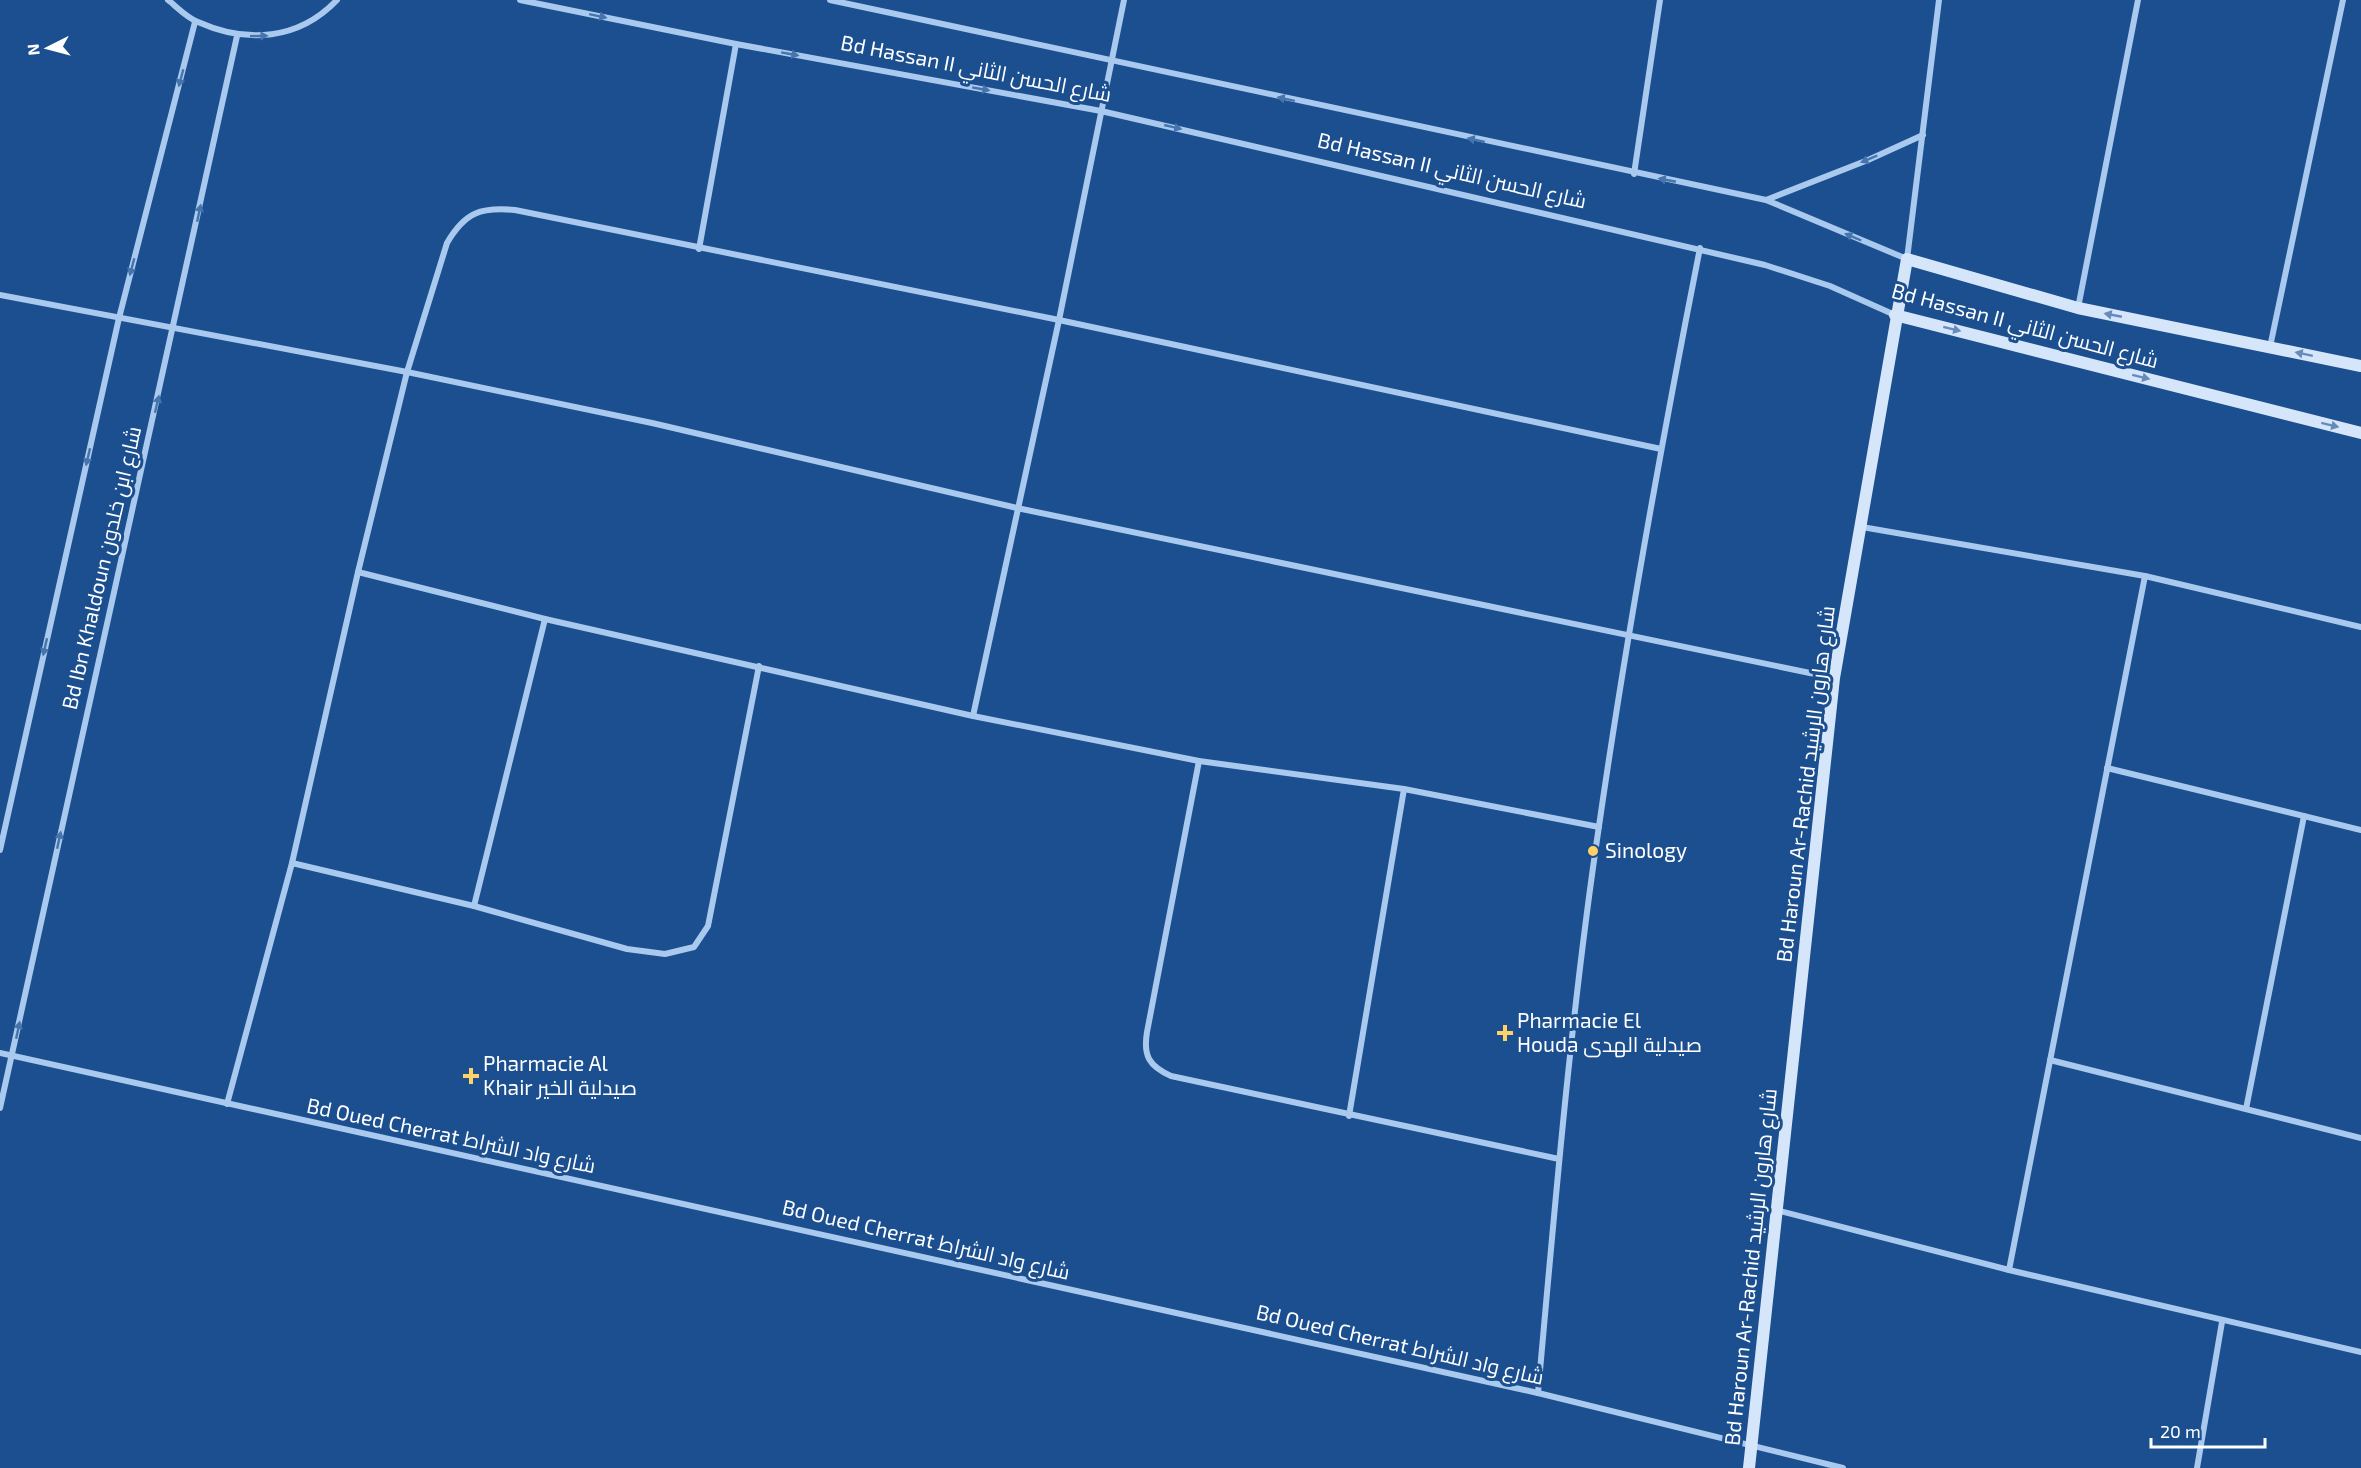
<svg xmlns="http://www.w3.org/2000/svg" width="2361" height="1468" font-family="'Exo 2',Cairo,sans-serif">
<rect width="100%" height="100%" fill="#1b4f8f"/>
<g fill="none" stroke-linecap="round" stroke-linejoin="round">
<g stroke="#a9c9ee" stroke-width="6">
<path d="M168 0C177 7 187 18 198 22 247 44 299 40 337 0"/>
<polyline points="520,0 736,44 1101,111 1765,265 1830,286 1895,315"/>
<polyline points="830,0 1766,200 1907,259 1939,0"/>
<polyline points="1634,174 1660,0"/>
<polyline points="1766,200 1868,160 1923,135"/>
<polyline points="699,249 736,44"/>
<polyline points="0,295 407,372 652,423 1017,508 1834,678"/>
<polyline points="2078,308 2138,0"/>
<polyline points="2270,347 2343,0"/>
<polyline points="1862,527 2145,576 2361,627"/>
<polyline points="358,572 545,619 973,716 1199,761 1404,789 1599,827"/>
<polyline points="973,716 1059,320 1124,0"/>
<path d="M1199 761 1147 1032C1143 1056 1149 1066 1171 1076L1559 1159"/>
<polyline points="2107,768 2361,830"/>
<polyline points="0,850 119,318 195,22"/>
<polyline points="292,863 474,906 627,949 665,954 694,947 708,926 759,666"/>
<polyline points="474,906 545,619"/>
<polyline points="0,1053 1538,1393 1843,1468"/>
<polyline points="2050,1060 2361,1138"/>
<path d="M227 1104 292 863 358 572 407 372 447 243C465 212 481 207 515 210L1059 320 1661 449"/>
<polyline points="0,1108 237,36"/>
<polyline points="2246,1109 2304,816"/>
<polyline points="1349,1116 1404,789"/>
<polyline points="1776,1210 2009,1270 2361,1352"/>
<polyline points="2009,1270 2145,576"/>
<path d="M1538 1393C1555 1204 1571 1014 1599 826 1627 633 1662 440 1700 248"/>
<polyline points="2197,1468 2222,1322"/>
</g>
<g stroke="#d6e6fa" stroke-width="12">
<polyline points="1895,315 2361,433"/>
<polyline points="1749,1468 1834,678 1907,259 2078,308 2361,366"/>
</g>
</g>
<defs><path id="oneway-solid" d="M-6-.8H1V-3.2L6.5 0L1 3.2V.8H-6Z" transform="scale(1.5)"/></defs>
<g fill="#4674ac">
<use href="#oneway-solid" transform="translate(598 16) rotate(12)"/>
<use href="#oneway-solid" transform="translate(259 36) rotate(-1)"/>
<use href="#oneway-solid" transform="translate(790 54) rotate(10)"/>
<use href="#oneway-solid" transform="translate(181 78) rotate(105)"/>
<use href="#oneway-solid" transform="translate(981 89) rotate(10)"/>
<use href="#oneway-solid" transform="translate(1286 99) rotate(-168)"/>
<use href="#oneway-solid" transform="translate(1173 127) rotate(13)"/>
<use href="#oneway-solid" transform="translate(1476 140) rotate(-168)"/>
<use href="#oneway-solid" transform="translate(1869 159) rotate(157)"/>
<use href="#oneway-solid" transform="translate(1667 180) rotate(-169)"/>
<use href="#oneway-solid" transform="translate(199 213) rotate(-78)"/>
<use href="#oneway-solid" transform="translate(1853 237) rotate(-157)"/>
<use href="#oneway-solid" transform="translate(132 267) rotate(105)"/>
<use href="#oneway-solid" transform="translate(157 404) rotate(-77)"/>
<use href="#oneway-solid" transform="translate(88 457) rotate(103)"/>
<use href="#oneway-solid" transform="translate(45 647) rotate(103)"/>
<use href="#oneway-solid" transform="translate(59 840) rotate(-78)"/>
<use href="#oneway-solid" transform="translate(18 1030) rotate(-78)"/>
</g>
<g fill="#668bba">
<use href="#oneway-solid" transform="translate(2113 315) rotate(-169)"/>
<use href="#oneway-solid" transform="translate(1952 329) rotate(14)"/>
<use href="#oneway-solid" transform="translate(2304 354) rotate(-168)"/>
<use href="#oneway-solid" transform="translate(2141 377) rotate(14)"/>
<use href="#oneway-solid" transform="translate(2330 425) rotate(14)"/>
</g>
<g fill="#ffd166" stroke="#1b4f8f" stroke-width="2">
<circle cx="1593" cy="851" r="6"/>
<path d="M1502 1024h6v6h6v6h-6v6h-6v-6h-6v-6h6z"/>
<path d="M468 1067h6v6h6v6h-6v6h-6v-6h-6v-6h6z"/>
</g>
<g text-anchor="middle" stroke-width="6" stroke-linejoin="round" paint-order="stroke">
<g font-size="21" fill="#fff" stroke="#1b4f8f">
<text transform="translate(976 69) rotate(11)" y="7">Bd Hassan II شارع الحسن الثاني</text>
<text transform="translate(1452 171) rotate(13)" y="7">Bd Hassan II شارع الحسن الثاني</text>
<text transform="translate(2025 326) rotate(15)" y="7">Bd Hassan II شارع الحسن الثاني</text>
<text transform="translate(102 568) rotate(-77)" y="7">Bd Ibn Khaldoun شارع ابن خلدون</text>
<text transform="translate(1806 784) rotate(-83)" y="7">Bd Haroun Ar-Rachid شارع هارون الرشيد</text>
<text transform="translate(451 1136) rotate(12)" y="7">Bd Oued Cherrat شارع واد الشراط</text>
<text transform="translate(926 1240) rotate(13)" y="7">Bd Oued Cherrat شارع واد الشراط</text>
<text transform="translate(1751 1267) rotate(-84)" y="7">Bd Haroun Ar-Rachid شارع هارون الرشيد</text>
<text transform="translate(1400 1345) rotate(13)" y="7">Bd Oued Cherrat شارع واد الشراط</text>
</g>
<g font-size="21" fill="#fff" stroke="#1b4f8f" text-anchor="start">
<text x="1605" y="858">Sinology</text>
<text x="1517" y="1028">Pharmacie El<tspan x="1517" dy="24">Houda صيدلية الهدى</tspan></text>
<text x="483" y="1071">Pharmacie Al<tspan x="483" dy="24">Khair صيدلية الخير</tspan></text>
</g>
</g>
<g transform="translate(48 48) rotate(264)" stroke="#1b4f8f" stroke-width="4.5" paint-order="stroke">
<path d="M0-4.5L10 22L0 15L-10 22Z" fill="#ffffff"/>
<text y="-9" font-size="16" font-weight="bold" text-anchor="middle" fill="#ffffff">N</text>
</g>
<path d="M2151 1438v9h114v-9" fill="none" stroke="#ffffff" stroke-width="3"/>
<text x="2160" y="1438" font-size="18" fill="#ffffff" stroke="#1b4f8f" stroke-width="4.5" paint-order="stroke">20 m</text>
</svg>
